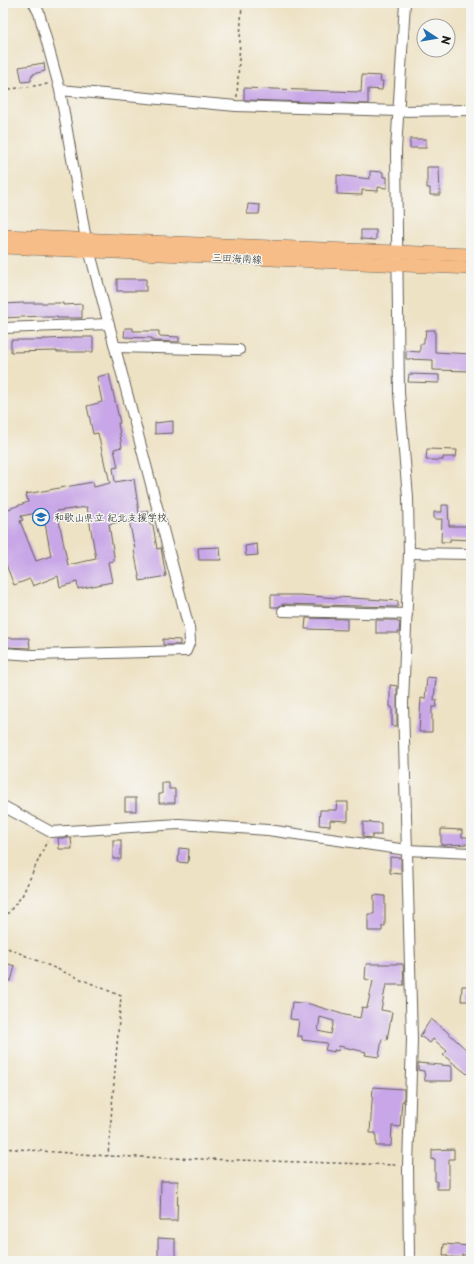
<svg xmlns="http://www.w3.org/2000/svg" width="474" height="1264" font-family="'Playpen Sans','Klee One',sans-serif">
<rect width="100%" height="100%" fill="#f6f6f2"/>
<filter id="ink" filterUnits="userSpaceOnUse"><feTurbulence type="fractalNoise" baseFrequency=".025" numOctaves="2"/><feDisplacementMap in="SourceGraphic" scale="8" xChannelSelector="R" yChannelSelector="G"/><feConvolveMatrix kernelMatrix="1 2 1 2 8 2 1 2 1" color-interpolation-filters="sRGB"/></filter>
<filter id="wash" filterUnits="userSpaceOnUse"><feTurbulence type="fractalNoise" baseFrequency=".012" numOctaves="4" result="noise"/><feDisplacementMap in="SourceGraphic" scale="16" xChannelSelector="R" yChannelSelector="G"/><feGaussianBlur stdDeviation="0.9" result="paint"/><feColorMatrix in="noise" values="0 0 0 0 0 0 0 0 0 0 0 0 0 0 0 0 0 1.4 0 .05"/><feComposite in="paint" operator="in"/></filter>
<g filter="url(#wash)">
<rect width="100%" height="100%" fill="#eee2c5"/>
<g id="blocks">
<g fill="#c8a6e7" fill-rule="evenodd">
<polygon points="44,63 45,71 33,74 33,76 31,76 31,81 22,82 19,67"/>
<polygon points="362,75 381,76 380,81 383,81 382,90 368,89 368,104 244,100 244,88 361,92"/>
<rect x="410" y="139" width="16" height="9"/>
<polygon points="427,167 439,167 440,195 430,195 430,188 427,188"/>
<polygon points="370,171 383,172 383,177 387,177 387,188 378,187 378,191 362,190 362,195 337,194 337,175 370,179"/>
<polygon points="248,204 260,205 259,214 247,214"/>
<polygon points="361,230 376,230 376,240 361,239"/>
<rect x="117" y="279" width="29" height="12"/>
<polygon points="23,303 63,303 63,305 82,304 82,318 57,318 57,317 42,317 42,316 3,318 3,304"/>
<polygon points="125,328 133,328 133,331 159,331 159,336 179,337 179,342 152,341 152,338 124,337"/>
<polygon points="426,330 435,330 435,352 471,354 471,371 433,370 433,360 406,359 406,351 420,352 420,344 424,344 424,338 425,338"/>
<polygon points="71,337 93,337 93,352 57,352 57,351 11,352 11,340 43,340 43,339 47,339 71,338"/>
<path d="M109 374 120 423H118L122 447 114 449 118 467 113 468 115 482 134 479 139 513 148 511 150 525H153L157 549 161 548 166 576 140 581 134 550 135 549 129 520 109 524 114 556V561L108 562 112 582 78 589 77 582 60 587 58 576 33 586 30 579 14 585 3 557V511L28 502 26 494 93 482 94 487 110 483 107 470H106L98 433 93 434 87 406 102 402 97 377ZM87 507 96 559 68 565 57 511ZM43 512 51 556 36 561 20 521 23 520 21 516Z"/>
<polygon points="409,374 439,375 439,383 408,382"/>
<polygon points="173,421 173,433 155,434 155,423"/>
<polygon points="427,449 457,450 456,457 443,457 443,460 426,460"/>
<polygon points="442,505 448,505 449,526 471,526 471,540 450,539 450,542 441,542 442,519 434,519 434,512 442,512"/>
<polygon points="257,544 258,555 246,556 245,546"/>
<polygon points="220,547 221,560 199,560 198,548"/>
<polygon points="271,595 300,595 337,598 338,597 398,601 398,607 283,604 278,607 271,607"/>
<polygon points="306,618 347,619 347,630 305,629"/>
<polygon points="376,620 397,620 397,622 400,622 399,633 376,633"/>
<polygon points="3,638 29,638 30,648 3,647"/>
<polygon points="163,639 180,640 180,645 163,645"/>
<polygon points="427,677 436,678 434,700 437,700 436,707 432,707 432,732 419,732 421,698 425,699"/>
<polygon points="390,685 397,686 397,726 392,726 392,707 390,707"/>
<polygon points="162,783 169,783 169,789 175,789 175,803 159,803 159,794 162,794"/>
<rect x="125" y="798" width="11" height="13"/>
<polygon points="337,802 348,802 348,821 330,820 330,826 319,825 320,810 336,810"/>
<polygon points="363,822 381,823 381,835 372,835 372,838 363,837"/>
<polygon points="441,829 462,830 462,837 471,837 471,844 441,845"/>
<polygon points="58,838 71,838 72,849 59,849"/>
<rect x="113" y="840" width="8" height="19"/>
<polygon points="179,848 189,849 188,863 178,862"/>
<polygon points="390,857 401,858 401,874 390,873"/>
<polygon points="374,895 385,896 385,926 382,926 382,931 368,931 368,914 374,914"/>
<polygon points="5,963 15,966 11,981 3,979"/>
<path d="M366 964H403L404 985H386L381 1010 392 1012 387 1040 382 1039 379 1057 365 1055 366 1052 339 1046 338 1051 334 1050V1052L325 1050 327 1043 302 1040V1036H297L299 1020 290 1019 292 1002 310 1004 345 1015 360 1018 362 1007 367 1008 373 981 365 979ZM320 1017 334 1021 331 1034 318 1031Z"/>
<polygon points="462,986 471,986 471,1001 461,1001"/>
<polygon points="431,1019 444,1029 471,1054 471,1077 443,1055 447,1051 433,1039 430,1043 420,1036"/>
<polygon points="418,1063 452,1066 452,1081 425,1081 424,1071 418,1070"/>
<polygon points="373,1087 404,1089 404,1101 402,1101 400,1127 392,1126 391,1146 376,1146 376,1133 370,1133"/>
<polygon points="454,1149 454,1159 449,1159 449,1189 437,1189 437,1181 435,1181 435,1159 432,1160 432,1150"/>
<polygon points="161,1181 178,1181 177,1221 160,1221"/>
<polygon points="158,1238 175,1239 175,1261 158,1261"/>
<polygon points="444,1244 470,1246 470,1255 462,1255 461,1258 447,1257 447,1255 443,1255"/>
</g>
</g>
</g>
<g filter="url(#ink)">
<use href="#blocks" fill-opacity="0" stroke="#666157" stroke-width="1"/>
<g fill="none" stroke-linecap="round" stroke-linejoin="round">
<g stroke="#666157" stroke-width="12">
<g id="minor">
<polyline points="405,3 396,150 399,393 408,497 409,553 403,703 412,1040 408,1166 409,1261"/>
<polyline points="60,90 236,106 399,111 471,110"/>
<polyline points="3,328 109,324"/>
<polyline points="115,347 239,350"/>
<polyline points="409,553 471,554"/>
<polyline points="283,611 407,614"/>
<polyline points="3,653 33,655 186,651 190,641 189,628 85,234 60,90 39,13 34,3"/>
<polyline points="3,806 51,832 179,824 268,830 407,850 471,853"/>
</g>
</g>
<g stroke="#666157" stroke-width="14">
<g id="major">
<polyline points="3,236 471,255"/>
<polyline points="3,247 471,268"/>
</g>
</g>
<g stroke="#666157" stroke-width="1.5" stroke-dasharray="3 3" stroke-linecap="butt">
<polyline points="3,90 48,84"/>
<polyline points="237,97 242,3"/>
<polyline points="3,919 22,896 47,841"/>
<polyline points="3,945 5,947 121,996 108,1156"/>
<polyline points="3,1148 108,1156 398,1165"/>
</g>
<use href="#minor" stroke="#fff" stroke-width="10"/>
<use href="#major" stroke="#f7bd88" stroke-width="13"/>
</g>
</g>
<defs>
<g id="school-ring" transform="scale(0.9)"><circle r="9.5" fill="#f6f6f2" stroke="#1f6fb2" stroke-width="1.5"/><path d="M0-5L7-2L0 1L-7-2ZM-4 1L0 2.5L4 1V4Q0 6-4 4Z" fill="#1f6fb2"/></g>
</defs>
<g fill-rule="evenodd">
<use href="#school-ring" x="41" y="517"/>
</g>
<g text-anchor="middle" stroke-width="3" stroke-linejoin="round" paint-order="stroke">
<g font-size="10" fill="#1c1c1c" stroke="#f6f6f2">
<text transform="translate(237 258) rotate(3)" y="4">三田海南線</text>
</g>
<g font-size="10" fill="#1c1c1c" stroke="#f6f6f2" text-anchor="start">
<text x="54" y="521">和歌山県立 紀北支援学校</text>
</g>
</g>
<rect width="474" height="1264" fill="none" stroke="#f6f6f2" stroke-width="16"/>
<g transform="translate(436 38) rotate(102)"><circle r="19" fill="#f6f6f2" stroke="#9f9f9c"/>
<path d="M0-3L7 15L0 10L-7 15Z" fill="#1f6fb2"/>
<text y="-6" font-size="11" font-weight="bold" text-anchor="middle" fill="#1c1c1c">N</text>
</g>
</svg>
